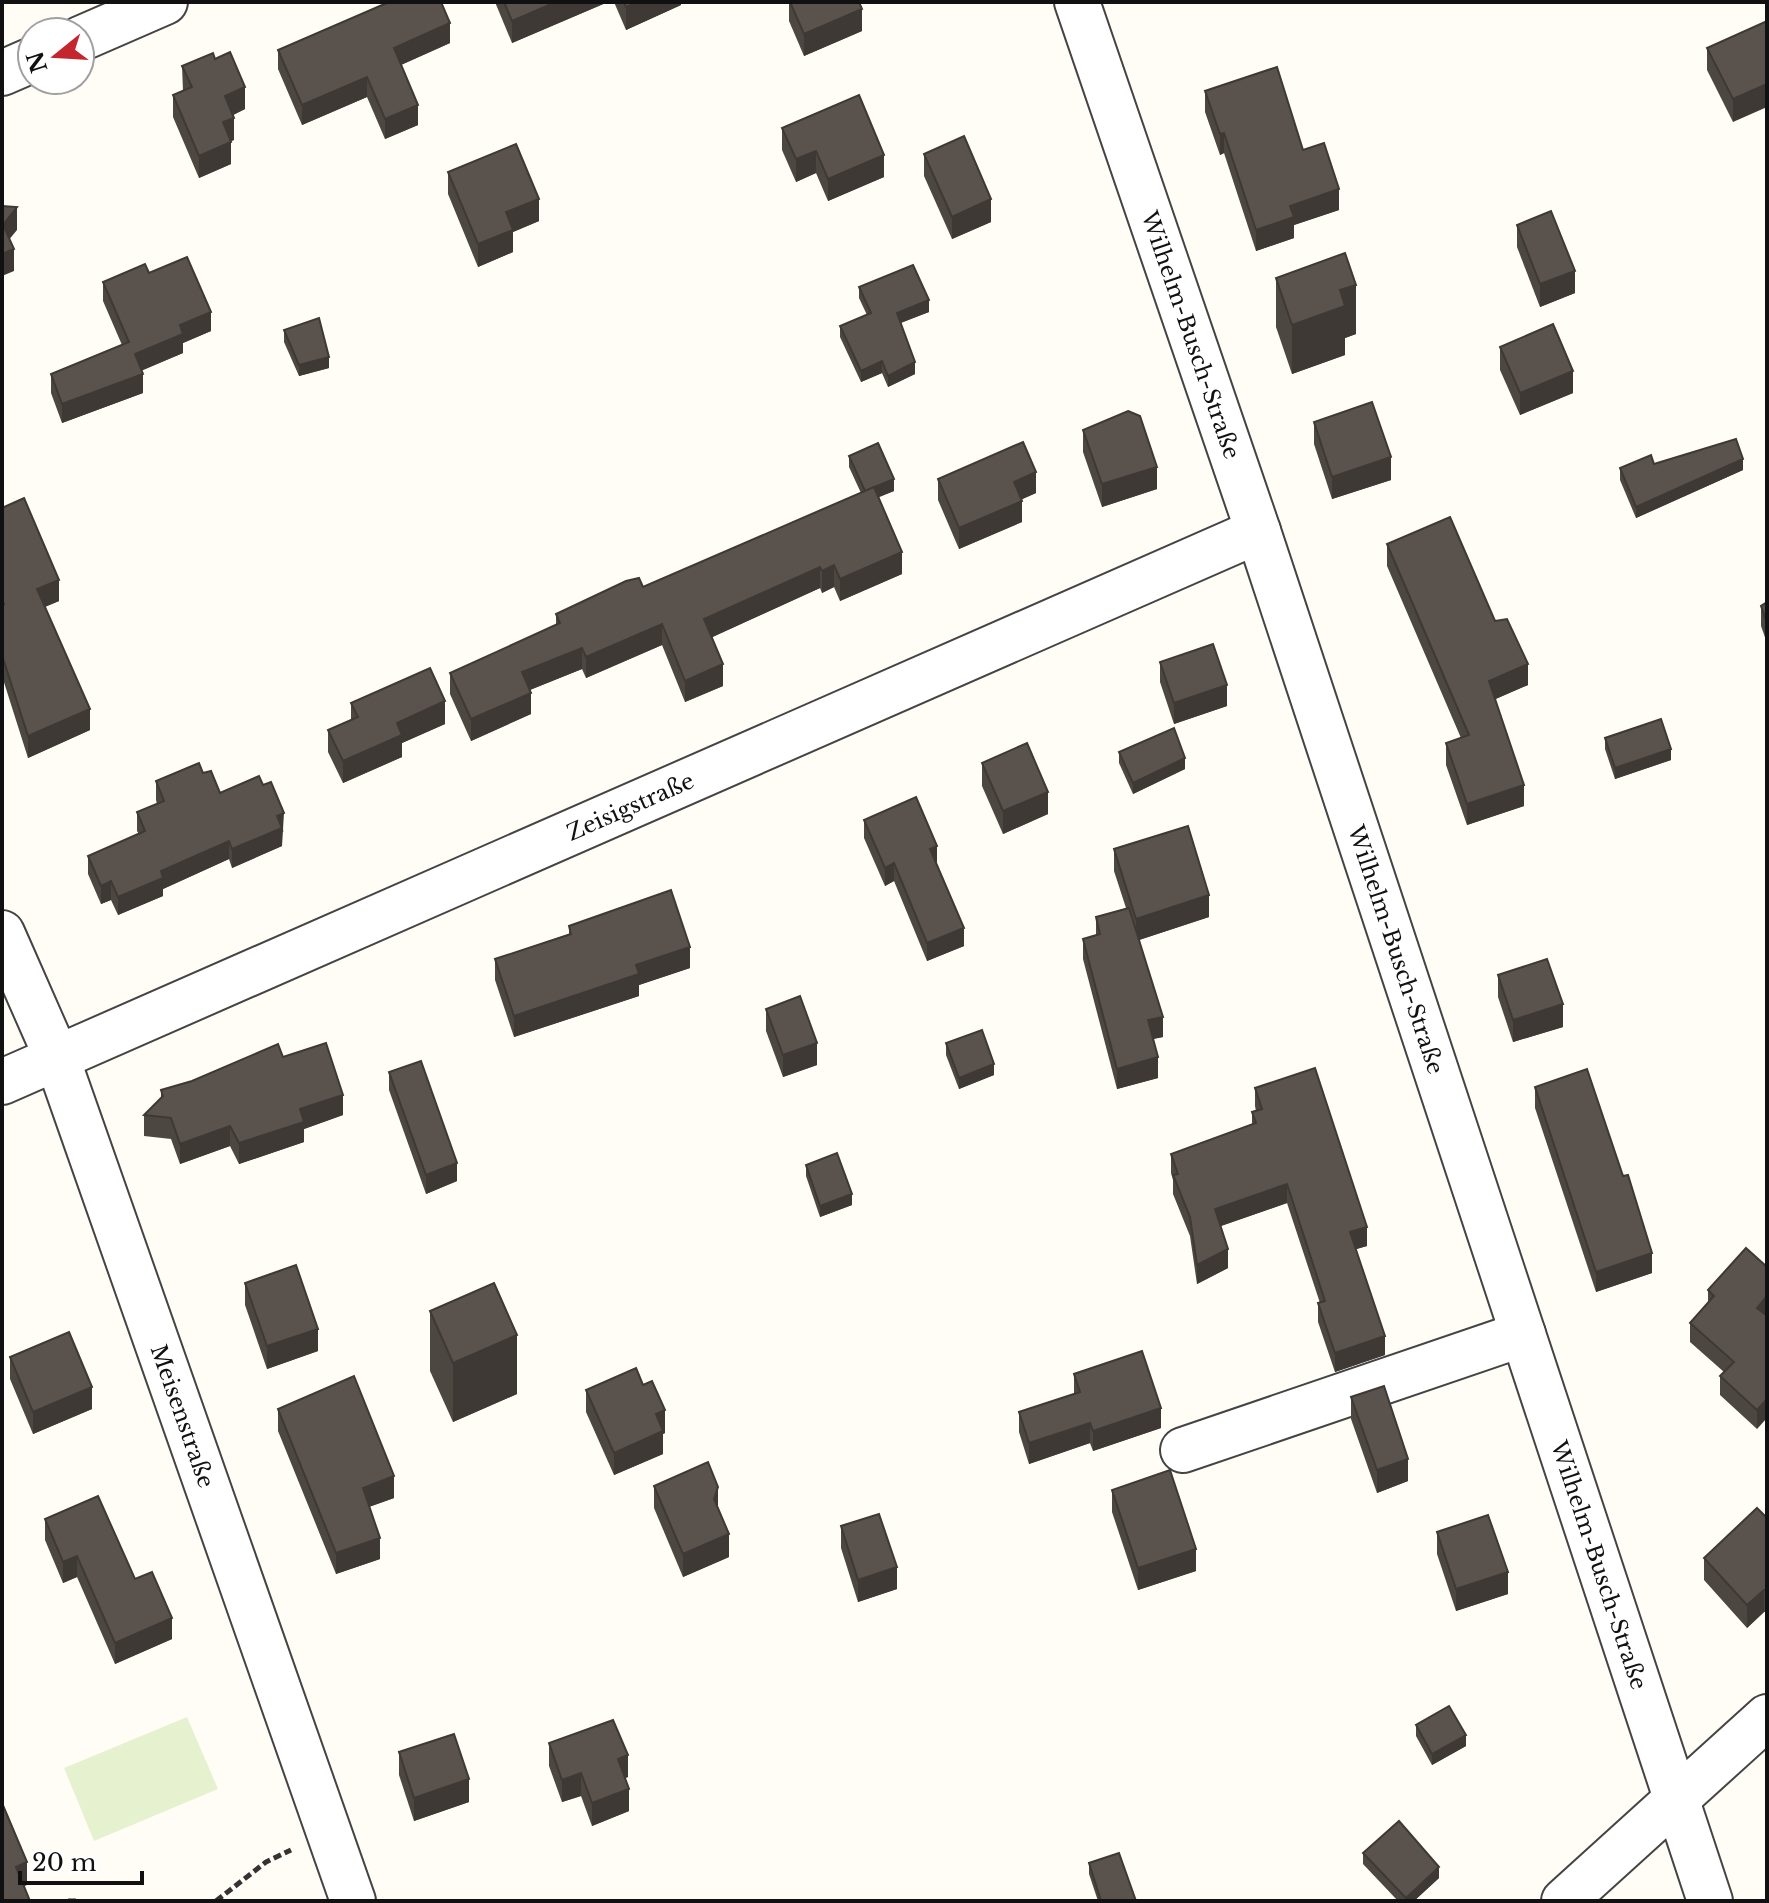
<svg xmlns="http://www.w3.org/2000/svg" width="1769" height="1903" font-family="'Libre Baskerville',serif">
<rect width="100%" height="100%" fill="#fffdf5"/>
<polygon fill="#e6f2cf" points="187,1717 218,1789 94,1841 64,1768"/>
<g fill="none" stroke-linecap="round" stroke-linejoin="round">
<g stroke="#444" stroke-width="48">
<g id="minor">
<path id="s1" d="M1077 2 1258 531 1710 1901"/>
<polyline points="80,39 165,2"/>
<polyline points="2,73 32,60"/>
<path id="s2" d="M2 933 57 1058 353 1901"/>
<path id="s3" d="M2 1082 1258 531"/>
<polyline points="1183,1450 1523,1334"/>
<polyline points="1564,1901 1767,1717"/>
</g>
</g>
<g stroke="#333" stroke-width="5" stroke-dasharray="8 4" stroke-linecap="butt">
<polyline points="68,1901 79,1901"/>
<polyline points="216,1901 266,1862 291,1850"/>
</g>
<use href="#minor" stroke="#fff" stroke-width="44"/>
</g>
<g fill="#4d4742">
<polygon points="495,2 608,2 512,43"/>
<polygon points="614,2 681,2 681,5 626,30"/>
<polygon points="789,2 859,2 862,31 804,56 789,21"/>
<polygon points="1767,21 1733,122 1707,70 1707,48"/>
<polygon points="450,43 401,65 418,125 385,139 367,97 302,125 278,69 278,50"/>
<polygon points="182,66 245,109 233,115 234,140 231,141 231,164 199,178 173,117 173,95 183,91"/>
<polygon points="1205,91 1303,150 1339,210 1294,225 1294,238 1256,251 1224,153 1220,155 1205,112"/>
<polygon points="782,128 884,177 828,201 816,173 796,182 782,150"/>
<polygon points="924,154 991,222 952,239 924,176"/>
<polygon points="448,172 539,221 513,232 513,252 478,267 448,194"/>
<polygon points="1517,225 1575,293 1540,307 1517,247"/>
<polygon points="149,273 211,331 183,343 183,353 141,371 143,393 62,423 51,393 51,374 122,345 103,301 103,282"/>
<polygon points="1276,278 1356,334 1345,338 1345,355 1292,374 1276,327"/>
<polygon points="859,287 929,312 901,323 915,374 888,387 882,373 861,382 840,337 840,326 867,315 859,298"/>
<polygon points="284,330 329,368 299,376 284,342"/>
<polygon points="1500,347 1573,393 1520,415 1500,370"/>
<polygon points="1314,422 1391,480 1332,499 1314,444"/>
<polygon points="1083,430 1157,489 1102,507 1083,452"/>
<polygon points="849,456 894,491 878,497 902,574 840,601 834,587 822,593 820,588 712,637 723,686 685,702 662,645 586,678 582,669 530,690 531,714 471,741 450,694 450,673 556,625 556,614 643,587 861,493 849,467"/>
<polygon points="1654,464 1743,470 1636,518 1620,480 1620,468"/>
<polygon points="938,479 1036,493 1022,499 1022,522 959,549 938,500"/>
<polygon points="2,508 59,601 45,607 90,730 28,758 2,676"/>
<polygon points="1387,544 1495,621 1528,685 1495,699 1524,806 1467,825 1446,765 1446,743 1461,738 1387,566"/>
<polygon points="1767,602 1767,643 1761,626 1761,606"/>
<polygon points="1160,662 1227,706 1174,724 1160,682"/>
<polygon points="351,703 445,724 402,743 402,757 343,783 328,752 328,730 351,720"/>
<polygon points="1605,738 1671,760 1615,779 1605,749"/>
<polygon points="1119,752 1185,769 1133,794 1119,763"/>
<polygon points="982,763 1048,814 1003,834 982,786"/>
<polygon points="203,773 220,793 284,831 282,832 282,846 232,868 229,859 163,889 163,896 118,915 111,900 101,904 88,874 88,856 139,834 137,831 137,812 157,804 156,800 156,781"/>
<polygon points="864,820 964,946 927,961 894,881 885,886 864,838"/>
<polygon points="1114,849 1209,917 1139,940 1163,1037 1153,1039 1158,1078 1117,1089 1083,959 1083,939 1096,935 1096,917 1126,908 1114,871"/>
<polygon points="569,926 690,968 639,985 639,996 514,1037 495,980 495,959 569,934"/>
<polygon points="1498,975 1563,1027 1513,1042 1498,997"/>
<polygon points="766,1009 817,1065 783,1077 766,1031"/>
<polygon points="946,1043 994,1075 959,1089 946,1055"/>
<polygon points="283,1057 343,1115 304,1129 304,1142 239,1164 230,1146 180,1164 171,1139 144,1136 144,1115 161,1098 161,1090"/>
<polygon points="389,1072 457,1181 426,1194 389,1090"/>
<polygon points="1535,1087 1652,1273 1596,1292 1535,1108"/>
<polygon points="1255,1088 1367,1246 1356,1249 1385,1355 1335,1372 1318,1322 1318,1303 1320,1303 1287,1203 1221,1226 1228,1268 1197,1284 1190,1236 1173,1194 1173,1180 1171,1173 1171,1154 1252,1124 1252,1112 1256,1111 1255,1106"/>
<polygon points="806,1165 852,1205 820,1217 806,1176"/>
<polygon points="1767,1267 1767,1315 1757,1429 1720,1395 1720,1376 1724,1372 1690,1342 1690,1323 1708,1303 1708,1290"/>
<polygon points="245,1283 318,1351 267,1369 245,1305"/>
<polygon points="430,1311 517,1394 453,1422 430,1371"/>
<polygon points="10,1357 92,1409 33,1434 10,1379"/>
<polygon points="1074,1374 1161,1428 1093,1451 1090,1443 1029,1464 1019,1432 1019,1412 1074,1394"/>
<polygon points="643,1385 665,1433 663,1434 663,1454 614,1475 586,1412 586,1390"/>
<polygon points="1351,1397 1408,1481 1377,1493 1351,1419"/>
<polygon points="278,1409 394,1498 369,1507 380,1559 336,1574 278,1431"/>
<polygon points="654,1486 729,1557 683,1577 654,1508"/>
<polygon points="1112,1490 1196,1571 1138,1590 1112,1512"/>
<polygon points="1767,1518 1767,1612 1764,1612 1747,1628 1704,1580 1704,1558"/>
<polygon points="45,1519 172,1639 115,1664 77,1577 63,1583 45,1540"/>
<polygon points="841,1526 897,1589 858,1602 841,1548"/>
<polygon points="1437,1532 1508,1594 1456,1611 1437,1554"/>
<polygon points="1416,1725 1466,1746 1432,1765 1416,1736"/>
<polygon points="549,1743 628,1777 625,1778 629,1811 592,1826 581,1796 562,1802 549,1766"/>
<polygon points="399,1752 469,1802 414,1821 399,1775"/>
<polygon points="1363,1853 1439,1878 1414,1901 1398,1901 1363,1864"/>
<polygon points="1089,1863 1136,1901 1098,1901 1089,1874"/>
</g>
<g fill="#3f3936">
<polygon points="556,2 608,2 512,43 512,21"/>
<polygon points="638,2 681,2 681,5 626,30 626,7"/>
<polygon points="862,9 862,31 804,56 804,34"/>
<polygon points="450,23 450,43 394,68 394,48"/>
<polygon points="367,77 367,97 302,125 302,105"/>
<polygon points="1767,84 1767,107 1733,122 1733,99"/>
<polygon points="245,87 245,109 225,119 225,96"/>
<polygon points="418,105 418,125 385,139 385,119"/>
<polygon points="234,118 234,140 223,144 223,122"/>
<polygon points="1224,133 1224,153 1220,155 1220,134"/>
<polygon points="231,142 231,164 199,178 199,156"/>
<polygon points="816,151 816,173 796,182 796,159"/>
<polygon points="884,155 884,177 828,201 828,179"/>
<polygon points="1339,189 1339,210 1294,225 1294,238 1256,251 1256,230 1290,206"/>
<polygon points="539,199 539,221 513,232 513,252 478,267 478,244 506,212"/>
<polygon points="991,199 991,222 952,239 952,217"/>
<polygon points="17,207 17,230 3,247 3,225"/>
<polygon points="14,249 14,271 2,276 2,254"/>
<polygon points="1575,271 1575,293 1540,307 1540,284"/>
<polygon points="1356,285 1356,334 1345,338 1345,355 1292,374 1292,325 1340,290"/>
<polygon points="929,300 929,312 897,324 897,313"/>
<polygon points="211,312 211,331 183,343 183,353 135,373 135,354 180,325"/>
<polygon points="329,357 329,368 299,376 299,365"/>
<polygon points="882,361 882,373 861,382 861,371"/>
<polygon points="915,362 915,374 888,387 888,376"/>
<polygon points="1573,371 1573,393 1520,415 1520,393"/>
<polygon points="143,374 143,393 62,423 62,404"/>
<polygon points="1391,457 1391,480 1332,499 1332,477"/>
<polygon points="1743,459 1743,470 1636,518 1636,507"/>
<polygon points="1157,467 1157,489 1102,507 1102,484"/>
<polygon points="1036,472 1036,493 1014,503 1014,482"/>
<polygon points="894,479 894,491 865,503 865,492"/>
<polygon points="1022,501 1022,522 959,549 959,528"/>
<polygon points="902,552 902,574 840,601 840,579"/>
<polygon points="834,565 834,587 822,593 822,571"/>
<polygon points="820,567 820,588 704,641 704,619"/>
<polygon points="59,580 59,601 37,610 37,589"/>
<polygon points="662,624 662,645 586,678 586,657"/>
<polygon points="582,648 582,669 522,693 522,672"/>
<polygon points="723,664 723,686 685,702 685,681"/>
<polygon points="1528,664 1528,685 1489,702 1489,681"/>
<polygon points="1227,685 1227,706 1174,724 1174,703"/>
<polygon points="531,693 531,714 471,741 471,719"/>
<polygon points="445,701 445,724 402,743 402,757 343,783 343,761 397,723"/>
<polygon points="90,709 90,730 28,758 28,736"/>
<polygon points="1671,749 1671,760 1615,779 1615,768"/>
<polygon points="1185,758 1185,769 1133,794 1133,783"/>
<polygon points="1524,785 1524,806 1467,825 1467,804"/>
<polygon points="1048,792 1048,814 1003,834 1003,811"/>
<polygon points="284,813 282,846 232,868 232,849 277,816"/>
<polygon points="229,841 229,859 163,889 163,896 118,915 118,897 161,871"/>
<polygon points="937,846 937,864 930,849"/>
<polygon points="894,863 894,881 885,886 885,868"/>
<polygon points="111,881 111,900 101,904 101,886"/>
<polygon points="1209,895 1209,917 1136,941 1136,919"/>
<polygon points="964,928 964,946 927,961 927,943"/>
<polygon points="690,947 690,968 639,985 639,996 514,1037 514,1016 636,965"/>
<polygon points="1563,1004 1563,1027 1513,1042 1513,1020"/>
<polygon points="1163,1017 1163,1037 1148,1040 1148,1020"/>
<polygon points="817,1043 817,1065 783,1077 783,1055"/>
<polygon points="1158,1057 1158,1078 1117,1089 1117,1069"/>
<polygon points="994,1064 994,1075 959,1089 959,1078"/>
<polygon points="343,1095 343,1115 304,1129 304,1142 239,1164 239,1143 300,1109"/>
<polygon points="230,1126 230,1146 180,1164 180,1144"/>
<polygon points="457,1163 457,1181 426,1194 426,1175"/>
<polygon points="1287,1184 1287,1203 1215,1228 1215,1209"/>
<polygon points="852,1194 852,1205 820,1217 820,1206"/>
<polygon points="1367,1227 1367,1246 1350,1251 1350,1232"/>
<polygon points="1228,1249 1228,1268 1197,1284 1197,1265"/>
<polygon points="1652,1253 1652,1273 1596,1292 1596,1272"/>
<polygon points="1767,1296 1767,1315 1757,1327 1757,1308"/>
<polygon points="318,1329 318,1351 267,1369 267,1346"/>
<polygon points="517,1335 517,1394 453,1422 453,1363"/>
<polygon points="1385,1336 1385,1355 1335,1372 1335,1353"/>
<polygon points="92,1387 92,1409 33,1434 33,1412"/>
<polygon points="1767,1399 1767,1418 1757,1429 1757,1410"/>
<polygon points="1161,1408 1161,1428 1093,1451 1093,1431"/>
<polygon points="665,1410 665,1433 663,1434 663,1454 614,1475 614,1453 656,1414"/>
<polygon points="1090,1423 1090,1443 1029,1464 1029,1443"/>
<polygon points="1408,1459 1408,1481 1377,1493 1377,1470"/>
<polygon points="394,1476 394,1498 363,1509 363,1488"/>
<polygon points="718,1487 718,1510 714,1499"/>
<polygon points="729,1534 729,1557 683,1577 683,1554"/>
<polygon points="380,1538 380,1559 336,1574 336,1553"/>
<polygon points="1196,1549 1196,1571 1138,1590 1138,1568"/>
<polygon points="77,1556 77,1577 63,1583 63,1562"/>
<polygon points="897,1567 897,1589 858,1602 858,1580"/>
<polygon points="1508,1572 1508,1594 1456,1611 1456,1589"/>
<polygon points="1764,1590 1764,1612 1747,1628 1747,1605"/>
<polygon points="172,1618 172,1639 115,1664 115,1643"/>
<polygon points="1466,1735 1466,1746 1432,1765 1432,1754"/>
<polygon points="628,1755 628,1777 618,1781 618,1759"/>
<polygon points="581,1773 581,1796 562,1802 562,1780"/>
<polygon points="469,1779 469,1802 414,1821 414,1798"/>
<polygon points="629,1789 629,1811 592,1826 592,1803"/>
<polygon points="27,1862 27,1885 16,1890 16,1867"/>
<polygon points="1439,1867 1439,1878 1414,1901 1406,1901 1406,1898"/>
</g>
<g fill="#5a524d" stroke="#3f3936" stroke-width="2">
<polygon points="389,2 441,2 450,23 394,48 418,105 385,119 367,77 302,105 278,50"/>
<polygon points="504,2 556,2 512,21"/>
<polygon points="624,2 638,2 626,7"/>
<polygon points="790,2 859,2 862,9 804,34"/>
<polygon points="1767,21 1767,84 1733,99 1707,48"/>
<polygon points="230,52 245,87 225,96 234,118 223,122 231,142 199,156 173,95 192,87 182,66 213,53 215,59"/>
<polygon points="1277,67 1303,150 1324,143 1339,189 1290,206 1294,217 1256,230 1224,133 1220,134 1205,91"/>
<polygon points="859,95 884,155 828,179 816,151 796,159 782,128"/>
<polygon points="964,136 991,199 952,217 924,154"/>
<polygon points="516,144 539,199 506,212 513,230 478,244 448,172"/>
<polygon points="2,206 17,207 3,225 14,249 2,254"/>
<polygon points="1551,211 1575,271 1540,284 1517,225"/>
<polygon points="1345,253 1356,285 1340,290 1345,306 1292,325 1276,278"/>
<polygon points="187,257 211,312 180,325 183,334 135,354 143,374 62,404 51,374 129,342 103,282 145,264 149,273"/>
<polygon points="913,265 929,300 897,313 915,362 888,376 882,361 861,371 840,326 871,313 859,287"/>
<polygon points="319,318 329,357 299,365 284,330"/>
<polygon points="1553,324 1573,371 1520,393 1500,347"/>
<polygon points="1372,402 1391,457 1332,477 1314,422"/>
<polygon points="1128,411 1140,416 1157,467 1102,484 1083,430"/>
<polygon points="1736,439 1743,459 1636,507 1620,468 1651,455 1654,464"/>
<polygon points="1023,442 1036,472 1014,482 1022,501 959,528 938,479"/>
<polygon points="878,443 894,479 865,491 849,456"/>
<polygon points="874,487 902,552 840,579 834,565 822,571 820,567 704,619 723,664 685,681 662,624 586,657 582,648 522,672 531,693 471,719 450,673 560,623 556,614 626,581 639,578 643,587"/>
<polygon points="24,498 59,580 37,589 90,709 28,736 2,655 2,605 4,604 2,600 2,508"/>
<polygon points="1450,517 1495,621 1507,619 1528,664 1489,681 1524,785 1467,804 1446,743 1469,735 1387,544"/>
<polygon points="1767,602 1767,623 1761,606"/>
<polygon points="1213,644 1227,685 1174,703 1160,662"/>
<polygon points="430,668 445,701 397,723 402,735 343,761 328,730 358,717 351,703"/>
<polygon points="1661,719 1671,749 1615,768 1605,738"/>
<polygon points="1174,728 1185,758 1133,783 1119,752"/>
<polygon points="1027,743 1048,792 1003,811 982,763"/>
<polygon points="199,763 203,773 211,771 220,793 259,776 263,785 271,782 284,813 277,816 282,828 232,849 229,841 161,871 163,878 118,897 111,881 101,886 88,856 145,831 137,812 164,801 156,781"/>
<polygon points="916,797 937,846 930,849 964,928 927,943 894,863 885,868 864,820"/>
<polygon points="1188,826 1209,895 1136,919 1114,849"/>
<polygon points="671,890 690,947 636,965 639,974 514,1016 495,959 571,934 569,926"/>
<polygon points="1129,908 1163,1017 1148,1020 1158,1057 1117,1069 1083,939 1100,934 1096,917"/>
<polygon points="1547,959 1563,1004 1513,1020 1498,975"/>
<polygon points="800,996 817,1043 783,1055 766,1009"/>
<polygon points="982,1030 994,1064 959,1078 946,1043"/>
<polygon points="326,1043 343,1095 300,1109 304,1122 239,1143 230,1126 180,1144 171,1118 144,1115 163,1096 161,1090 192,1081 278,1044 283,1057"/>
<polygon points="421,1061 457,1163 426,1175 389,1072"/>
<polygon points="1315,1068 1367,1227 1350,1232 1385,1336 1335,1353 1318,1303 1325,1301 1287,1184 1215,1209 1228,1249 1197,1265 1190,1217 1173,1175 1178,1174 1171,1154 1256,1123 1252,1112 1262,1109 1255,1088"/>
<polygon points="1587,1069 1623,1176 1628,1175 1652,1253 1596,1272 1535,1087"/>
<polygon points="837,1153 852,1194 820,1206 806,1165"/>
<polygon points="1746,1248 1767,1267 1767,1296 1757,1308 1767,1316 1767,1399 1757,1410 1720,1376 1734,1362 1690,1323 1714,1296 1708,1290"/>
<polygon points="296,1265 318,1329 267,1346 245,1283"/>
<polygon points="494,1283 517,1335 453,1363 430,1311"/>
<polygon points="69,1332 92,1387 33,1412 10,1357"/>
<polygon points="1142,1351 1161,1408 1093,1431 1090,1423 1029,1443 1019,1412 1080,1392 1074,1374"/>
<polygon points="636,1368 643,1385 652,1381 665,1410 656,1414 663,1431 614,1453 586,1390"/>
<polygon points="354,1376 394,1476 363,1488 380,1538 336,1553 278,1409"/>
<polygon points="1384,1386 1408,1459 1377,1470 1351,1397"/>
<polygon points="708,1462 718,1487 714,1499 729,1534 683,1554 654,1486"/>
<polygon points="1170,1470 1196,1549 1138,1568 1112,1490"/>
<polygon points="98,1496 135,1579 152,1572 172,1618 115,1643 77,1556 63,1562 45,1519"/>
<polygon points="1757,1508 1767,1518 1767,1590 1764,1590 1747,1605 1704,1558"/>
<polygon points="879,1514 897,1567 858,1580 841,1526"/>
<polygon points="1488,1515 1508,1572 1456,1589 1437,1532"/>
<polygon points="1449,1706 1466,1735 1432,1754 1416,1725"/>
<polygon points="613,1720 628,1755 618,1759 629,1789 592,1803 581,1773 562,1780 549,1743"/>
<polygon points="454,1734 469,1779 414,1798 399,1752"/>
<polygon points="2,1803 27,1862 16,1867 30,1901 2,1901"/>
<polygon points="1399,1821 1439,1867 1406,1898 1363,1853"/>
<polygon points="1119,1853 1136,1901 1101,1901 1089,1863"/>
</g>
<g text-anchor="middle" stroke-width="8" stroke-linejoin="round" paint-order="stroke">
<g font-size="22" fill="#111" stroke="#fff">
<text dy="8" stroke="none"><textPath href="#s1" startOffset="352">Wilhelm-Busch-Straße</textPath></text>
<text dy="8" stroke="none"><textPath href="#s3" startOffset="686">Zeisigstraße</textPath></text>
<text dy="8" stroke="none"><textPath href="#s1" startOffset="1000">Wilhelm-Busch-Straße</textPath></text>
<text dy="8" stroke="none"><textPath href="#s2" startOffset="516">Meisenstraße</textPath></text>
<text dy="8" stroke="none"><textPath href="#s1" startOffset="1648">Wilhelm-Busch-Straße</textPath></text>
</g>
</g>
<rect width="1769" height="1903" fill="none" stroke="#111111" stroke-width="8"/>
<g transform="translate(56 56) rotate(252)"><circle r="38" fill="#ffffff" stroke="#a0a0a0" stroke-width="2"/>
<path d="M0-6L14 30L0 20L-14 30Z" fill="#c4262e"/>
<text y="-12" font-size="22" font-weight="bold" text-anchor="middle" fill="#111111">N</text>
</g>
<path d="M20 1871v12h122v-12" fill="none" stroke="#111111" stroke-width="4"/>
<text x="32" y="1871" font-size="24" fill="#111111" stroke="#ffffff" stroke-width="6" paint-order="stroke">20 m</text>
</svg>
